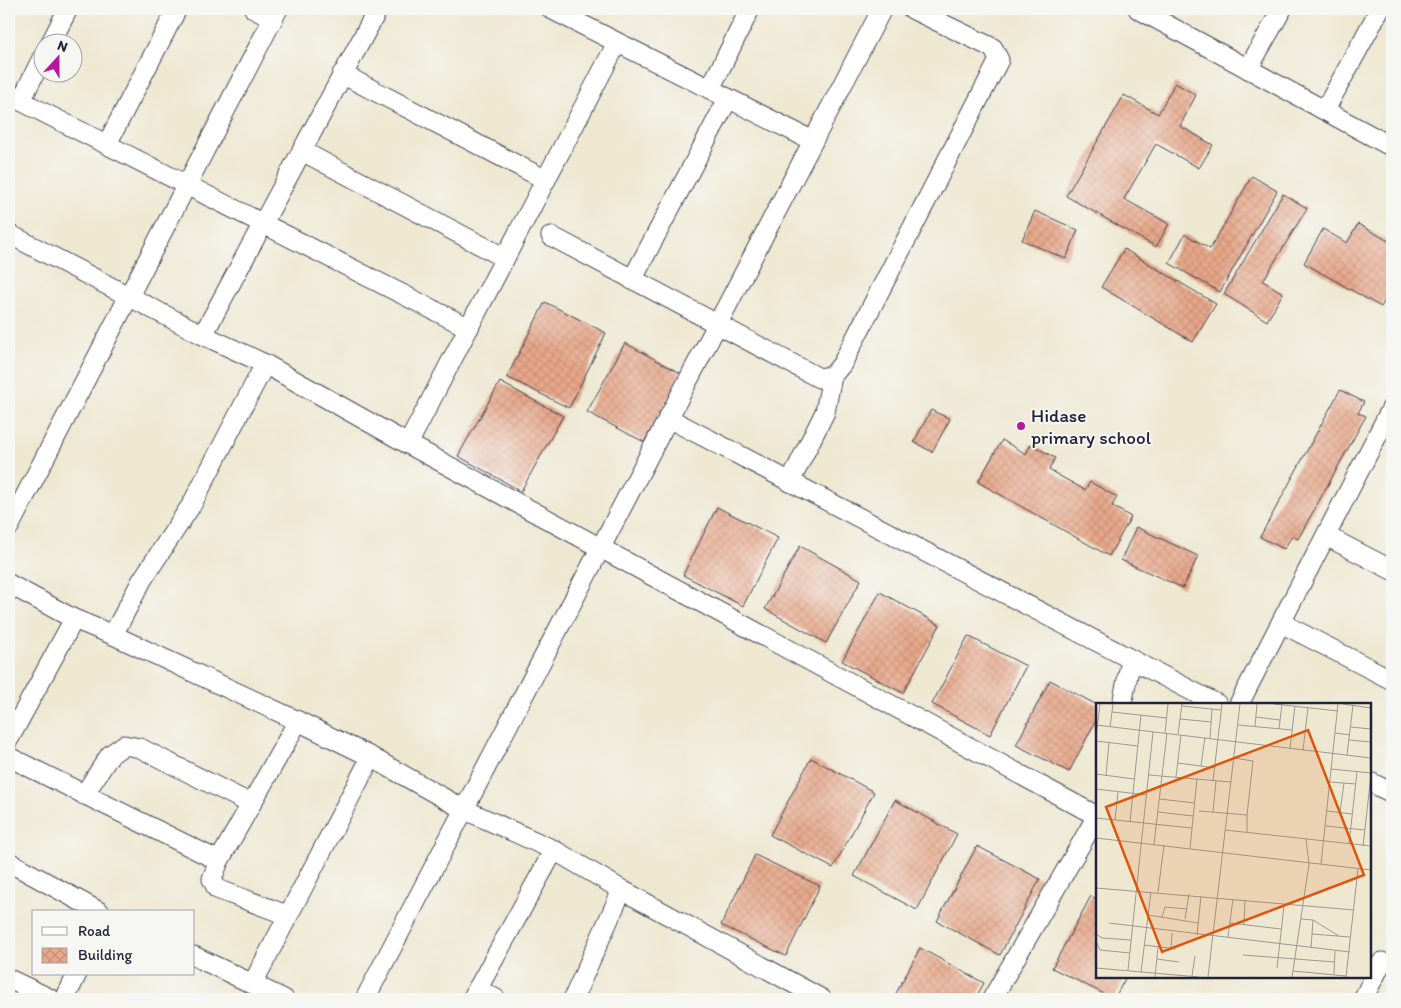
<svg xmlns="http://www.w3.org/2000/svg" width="1401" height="1008" font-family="Itim,sans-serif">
<defs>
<pattern id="building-cross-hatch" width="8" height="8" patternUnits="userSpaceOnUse" patternTransform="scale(1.25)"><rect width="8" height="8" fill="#e7a789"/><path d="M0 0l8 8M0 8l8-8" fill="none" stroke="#c68f77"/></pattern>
</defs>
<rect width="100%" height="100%" fill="#f6f6f2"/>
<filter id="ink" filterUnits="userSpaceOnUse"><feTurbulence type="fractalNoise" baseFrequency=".02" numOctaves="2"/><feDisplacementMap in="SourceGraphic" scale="10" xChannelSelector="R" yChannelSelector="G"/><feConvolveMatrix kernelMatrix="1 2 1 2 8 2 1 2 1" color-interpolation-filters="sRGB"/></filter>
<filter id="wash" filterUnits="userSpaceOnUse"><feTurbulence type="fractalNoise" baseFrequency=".0096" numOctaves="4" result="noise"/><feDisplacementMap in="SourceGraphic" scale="20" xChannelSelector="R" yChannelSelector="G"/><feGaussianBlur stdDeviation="1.12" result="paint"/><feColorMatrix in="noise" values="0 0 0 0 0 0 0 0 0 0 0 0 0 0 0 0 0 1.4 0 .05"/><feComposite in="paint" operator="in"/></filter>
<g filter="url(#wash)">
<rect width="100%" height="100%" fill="#eee8d1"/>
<g id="blocks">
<g fill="url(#building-cross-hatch)">
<polygon points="1175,83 1196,95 1180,126 1213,145 1199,168 1156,144 1124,199 1169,224 1156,247 1066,196 1124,95 1158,114"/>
<polygon points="1252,176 1277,191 1220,292 1169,263 1185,234 1210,249"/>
<polygon points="1283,194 1307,208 1263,281 1283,293 1267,321 1224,294"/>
<polygon points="1035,211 1078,230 1066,259 1022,240"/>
<polygon points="1358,224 1392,243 1392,288 1381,307 1304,263 1323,229 1347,243"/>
<polygon points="1124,249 1216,304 1193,342 1101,287"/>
<polygon points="545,302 606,333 569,408 507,377"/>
<polygon points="625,343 682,374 644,442 587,412"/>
<polygon points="500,382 563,416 521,491 458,456"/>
<polygon points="1340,390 1364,402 1358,413 1366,416 1298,539 1292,536 1284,549 1260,537"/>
<polygon points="931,410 950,419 932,452 914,442"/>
<polygon points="1002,440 1026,454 1031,444 1055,458 1049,470 1085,490 1090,482 1117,497 1112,506 1131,517 1109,556 978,482"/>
<polygon points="717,507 778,538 743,606 683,575"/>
<polygon points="1136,527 1198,556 1183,588 1121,560"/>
<polygon points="800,546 861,580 826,643 765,609"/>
<polygon points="880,592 940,625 903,693 842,661"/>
<polygon points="968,636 1026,666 990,735 932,704"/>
<polygon points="1050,680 1097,705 1097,718 1069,772 1016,745"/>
<polygon points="811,758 874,792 833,868 770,835"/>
<polygon points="895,800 957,834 917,910 854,876"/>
<polygon points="977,846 1040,879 1000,955 937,921"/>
<polygon points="755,855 820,886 786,956 721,925"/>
<polygon points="1091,896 1097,899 1097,977 1126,977 1114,999 1052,968"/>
<polygon points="920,948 984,983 975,999 893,999"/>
</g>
</g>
</g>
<g filter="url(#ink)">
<use href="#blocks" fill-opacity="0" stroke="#414052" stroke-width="1"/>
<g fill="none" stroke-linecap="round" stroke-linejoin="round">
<g stroke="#414052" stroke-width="21">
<g id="street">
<polyline points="254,9 273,19"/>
<polyline points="551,9 813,141"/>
<polyline points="1138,9 1392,147"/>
<polyline points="51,42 68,9"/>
<polyline points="1248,69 1282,9"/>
<polyline points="342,74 546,180"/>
<polyline points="710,89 750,9"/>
<polyline points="9,95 469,328"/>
<polyline points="21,101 42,58"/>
<polyline points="1325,110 1380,9"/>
<polyline points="107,144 177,9"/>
<polyline points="302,151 505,258"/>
<polyline points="9,234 203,335 265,364 408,444 1097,816"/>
<polyline points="551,236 819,378 832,376 842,364 999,60 993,48 912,9"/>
<polyline points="632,280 728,99"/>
<polyline points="203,335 378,9"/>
<polyline points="668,418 1217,704"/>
<polyline points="408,444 617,43"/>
<polyline points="790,482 825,412 832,376"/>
<polyline points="9,527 278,9"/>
<polyline points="1326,536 1392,570"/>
<polyline points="9,584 74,619 113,635 298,721 371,757 463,809 554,850 622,890 822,999"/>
<polyline points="1281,623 1392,680"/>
<polyline points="113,635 142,580 192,504 265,364"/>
<polyline points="1122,704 1131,660"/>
<polyline points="1239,704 1392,407"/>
<polyline points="9,739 74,619"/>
<polyline points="9,757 219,861"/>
<polyline points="1370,782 1392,793"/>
<polyline points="84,795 110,755 124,745 140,748 251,804"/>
<polyline points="9,862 100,912"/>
<polyline points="287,915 217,889 212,879 219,861 298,721"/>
<polyline points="194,956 284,999"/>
<polyline points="9,979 51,999"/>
<polyline points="253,983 371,757"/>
<polyline points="477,989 496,999"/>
<polyline points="65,999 77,974"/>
<polyline points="365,999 882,9"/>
<polyline points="472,999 554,850"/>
<polyline points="573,999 622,890"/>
<polyline points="992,999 1097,816"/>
<polyline points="1363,999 1382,962"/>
</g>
</g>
<use href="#street" stroke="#fff" stroke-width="19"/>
</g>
</g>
<circle fill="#b5179e" stroke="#f6f6f2" stroke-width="2" cx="1021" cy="426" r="5"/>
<g text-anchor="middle" stroke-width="4" stroke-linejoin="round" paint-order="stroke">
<g font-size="19" fill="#22223b" stroke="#f6f6f2" text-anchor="start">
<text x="1031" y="422">Hidase<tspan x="1031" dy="22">primary school</tspan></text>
</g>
</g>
<g transform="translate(1096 703)">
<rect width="275" height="275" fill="#eee8d1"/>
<path fill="none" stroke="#9c9995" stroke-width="1" d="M178 1 242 8M247 1 275 5M86 3 125 7M16 9 71 15M160 14 184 17M84 16 115 19M0 22 275 55M142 22 196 27M159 23 161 1M14 24 17 1M255 24 275 26M183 26 186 1M69 30 72 1M239 30 254 32M82 31 86 1M0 34 4 1M114 35 116 6M253 37 275 39M0 38 42 43M194 45 199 3M207 47 212 5M251 52 257 2M82 60 119 65M105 63 109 34M235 66 275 70M0 71 38 76M53 72 135 79M10 73 13 39M80 74 85 32M117 78 126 1M234 79 260 81M0 86 51 92M64 96 99 100M103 108 151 112 157 58 138 55M231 108 256 111M62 109 97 113M117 109 120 78M244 109 248 80M0 115 96 125M19 117 22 89M34 119 45 12M229 123 269 127M129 127 275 143M151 130V112M0 135 275 167M58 141 71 30M253 141 261 69M267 143 275 72M94 145 101 76M225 161 242 1M0 185 258 207M62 189 68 142M52 212 102 220M66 214 69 204 91 206M89 216 93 191M205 216 217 217 243 233M13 220 254 249M134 220 185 226M148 222 149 198M0 231 6 235 35 237M216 231 254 234M101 232 105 193M132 234 137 196M0 238 4 247 34 250M48 242 80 246M75 245 76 230M215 245 217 217M147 252 239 259M61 256 83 259M0 265 103 274M181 265 188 203M32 267 57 29M197 268 250 273M45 269 55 189M238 271 239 248M96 273 99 253M59 274 62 244M112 274 144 1M196 274 213 161 210 136M250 274 262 166"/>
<path fill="#de560e" fill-opacity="0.15" stroke="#de560e" stroke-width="2.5" d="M212 27 268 172 66 249 10 104Z"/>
<rect width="275" height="275" fill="none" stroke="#22223b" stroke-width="2.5"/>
</g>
<rect width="1401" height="1008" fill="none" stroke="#f6f6f2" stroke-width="30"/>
<rect x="32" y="910" width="162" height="65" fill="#f6f6f2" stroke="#a1a1a9"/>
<rect x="42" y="927" width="25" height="8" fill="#ffffff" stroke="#a1a1a9"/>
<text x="78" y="936" font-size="15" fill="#22223b">Road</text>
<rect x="42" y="948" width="25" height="15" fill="url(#building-cross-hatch)" stroke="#a1a1a9"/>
<text x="78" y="960" font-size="15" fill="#22223b">Building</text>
<g transform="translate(58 58) rotate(21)"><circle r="24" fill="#f6f6f2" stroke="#a1a1a9"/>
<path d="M0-4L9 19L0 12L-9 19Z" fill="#b5179e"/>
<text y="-8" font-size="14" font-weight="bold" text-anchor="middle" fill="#22223b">N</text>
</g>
</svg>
